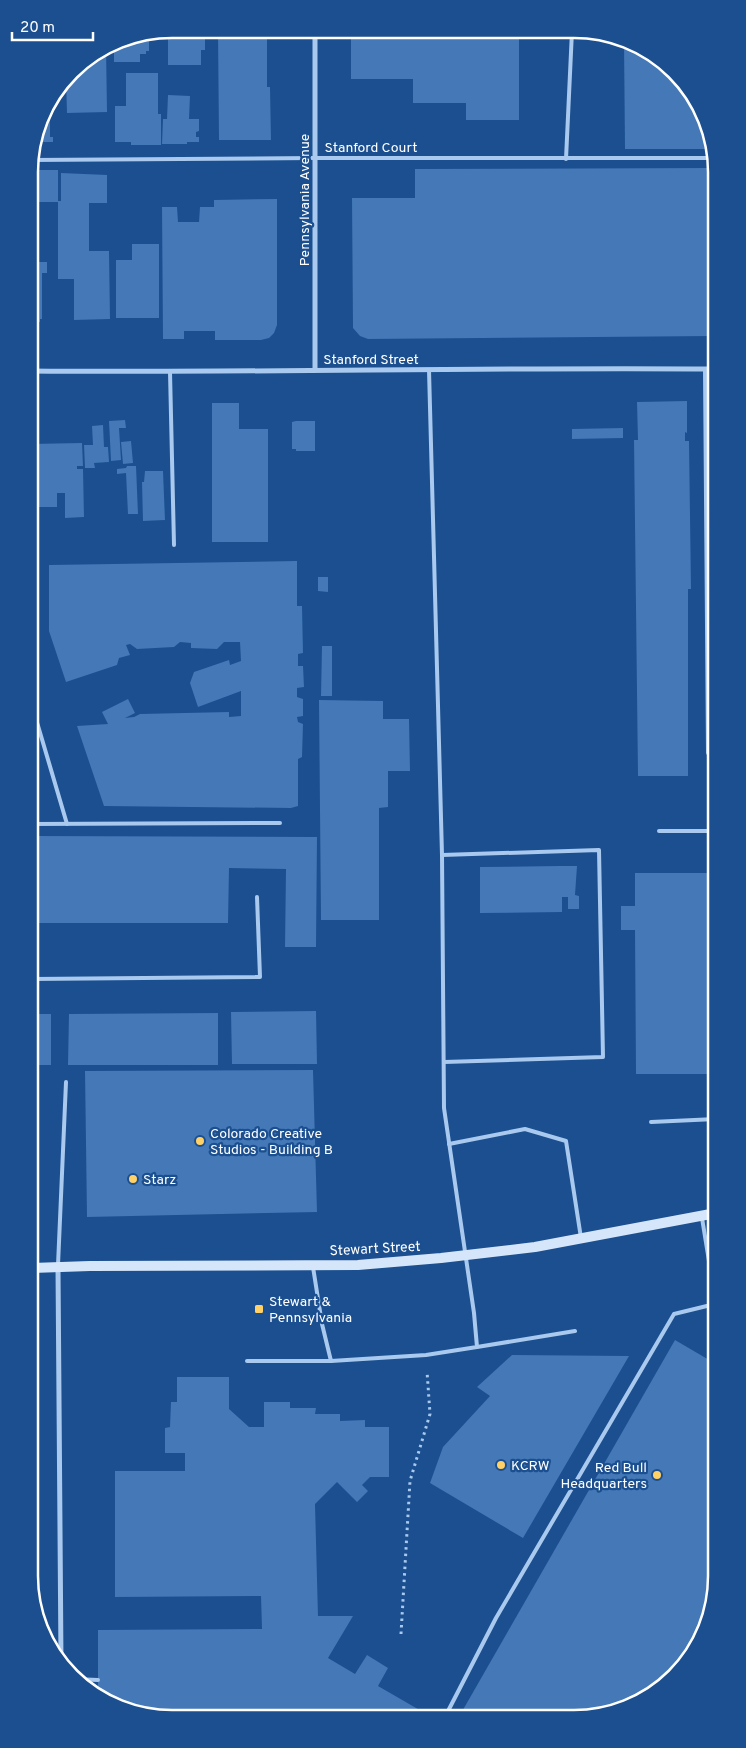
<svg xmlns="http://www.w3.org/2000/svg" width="746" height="1748" font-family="Overpass,sans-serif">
<rect width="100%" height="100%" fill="#1b4f8f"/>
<g fill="#4478b7">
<polygon points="168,29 201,29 201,32 204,32 205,36 205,50 201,50 201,65 168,65"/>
<polygon points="221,29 273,29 273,31 267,31 267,87 270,87 271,140 219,140 218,31 221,31"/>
<polygon points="351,30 519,31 519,120 466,120 466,103 413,103 413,79 351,79"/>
<polygon points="160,31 160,38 149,38 149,51 146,51 146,54 140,54 140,62 114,62 114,42 117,40"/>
<polygon points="624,43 675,70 712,135 712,149 625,149"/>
<polygon points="106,46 107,112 67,113 66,79 77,64"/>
<polygon points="126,73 158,73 158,114 161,114 161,145 131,145 131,142 115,142 115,106 126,106"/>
<polygon points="168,95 190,96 189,119 199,119 199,131 196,132 196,137 199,137 199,142 187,142 187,144 162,144 163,119 167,119"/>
<polygon points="50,100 50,137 53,137 53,142 35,142 44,108"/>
<polygon points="713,168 713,336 368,339 360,336 353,328 352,198 415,198 415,169"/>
<polygon points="33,170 58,170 58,202 29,202 29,173 33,172"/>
<polygon points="61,173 107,175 107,203 89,203 89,251 109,251 110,319 74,320 74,279 58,279 58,201 61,201"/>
<polygon points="277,199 277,325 274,333 269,338 261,340 215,340 215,331 184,331 184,339 163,339 162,207 177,207 178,222 199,222 200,207 214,207 214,200"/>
<polygon points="132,244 159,244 159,318 116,318 116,260 132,260"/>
<polygon points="29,262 47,262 47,273 42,273 42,319 40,319 40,322 30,323"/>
<polygon points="687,401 687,433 685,432 685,441 689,441 691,589 688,589 688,776 638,776 634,440 638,440 637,402"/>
<polygon points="212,403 239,403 239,429 268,429 268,542 212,542"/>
<polygon points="125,420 126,428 119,428 121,460 111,461 109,421"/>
<polygon points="296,421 315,421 315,451 296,451 296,449 292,449 292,422"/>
<polygon points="103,425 104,447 108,447 109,462 94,463 95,468 85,468 84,445 93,445 92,426"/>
<polygon points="623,428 623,438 572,439 572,429"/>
<polygon points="131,441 133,463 123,464 121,442"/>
<polygon points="82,443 83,466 77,466 77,469 83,469 84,517 65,518 65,493 57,493 57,507 37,507 36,465 31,465 30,444"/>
<polygon points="127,466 136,466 138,514 128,514 126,473 117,474 117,469 126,468"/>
<polygon points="145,471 163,471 165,520 143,521 142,482 144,482"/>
<polygon points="297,561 297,606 302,606 303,653 298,654 298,666 303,666 304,687 297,688 297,697 303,699 303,716 297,717 298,722 303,724 302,757 298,759 298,806 291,808 104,806 77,726 108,724 102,712 128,699 135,713 125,718 134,717 140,714 229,712 229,717 241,716 241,691 198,707 190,683 194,672 229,660 230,665 241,661 240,642 224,642 217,649 191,648 191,643 180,642 174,647 137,649 130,644 126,645 130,655 119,658 117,665 66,682 49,631 49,565"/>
<polygon points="318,577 328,577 328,592 318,591"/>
<polygon points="322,646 332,646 332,696 321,696"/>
<polygon points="319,700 383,701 383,719 409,719 410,771 388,771 388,807 379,808 379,920 321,920"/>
<polygon points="31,836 317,837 316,947 285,947 286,869 229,868 228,923 31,923"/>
<polygon points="560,866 577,866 575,895 579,896 579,909 568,909 568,897 562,897 562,912 480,913 480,867"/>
<polygon points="635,873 715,873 715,1074 636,1074 635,930 621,930 621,906 635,906"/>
<polygon points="316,1011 317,1064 232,1064 231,1012"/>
<polygon points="218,1013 218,1065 68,1065 69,1014"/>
<rect x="32" y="1014" width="19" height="51"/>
<polygon points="313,1070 317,1212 87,1217 85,1071"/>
<polygon points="675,1340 716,1364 717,1585 706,1631 682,1670 611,1714 460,1715"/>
<polygon points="512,1355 629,1356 523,1538 430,1483 443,1447 490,1396 477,1387"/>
<polygon points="177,1377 229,1377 229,1409 249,1427 264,1427 264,1402 290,1402 290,1408 316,1408 315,1414 340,1414 340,1421 365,1420 365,1427 389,1427 389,1477 370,1477 362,1485 368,1491 357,1502 337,1482 315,1504 318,1616 353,1616 328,1658 355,1674 367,1655 388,1668 378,1686 423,1712 421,1715 144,1717 98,1692 98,1630 262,1629 261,1596 115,1597 115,1471 185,1471 185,1453 165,1453 165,1428 170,1427 171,1402 177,1402"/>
</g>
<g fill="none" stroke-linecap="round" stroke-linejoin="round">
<polyline stroke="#a9c9ee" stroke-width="3" stroke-dasharray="2.5 4" stroke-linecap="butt" points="401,1634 410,1481 430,1414 427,1371"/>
<g stroke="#a9c9ee" stroke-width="4">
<polyline points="566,159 572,31"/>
<polyline points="30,160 316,158 713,158"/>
<polyline points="705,369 708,753"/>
<polyline points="170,372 174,545"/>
<polyline points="31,702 67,824"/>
<polyline points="31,824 280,823"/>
<polyline points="659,831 715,831"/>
<polyline points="442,855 599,850 603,1057 444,1062"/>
<polyline points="32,979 260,977 257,897"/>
<polyline points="651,1122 716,1119"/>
<polyline points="449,1144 525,1129 566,1141 581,1238"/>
<polyline points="702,1218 716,1304"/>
<polyline points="58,1265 66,1082"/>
<polyline points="313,1267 322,1324 331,1361 426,1355 477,1347 474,1313 444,1108 442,855 429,370"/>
<polyline points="477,1347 575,1331"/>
<polyline points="247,1361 331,1361"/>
<polyline points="74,1679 98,1680"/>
<polyline points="446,1715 496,1618 674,1314 715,1304"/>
</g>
<g stroke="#a9c9ee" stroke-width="5">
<polyline points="315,30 315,370"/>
<path d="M30 371C258 373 485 367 713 369"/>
<polyline points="58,1268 61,1661"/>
</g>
<polyline stroke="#d6e6fa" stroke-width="10" points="32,1268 90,1266 358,1265 441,1258 535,1247 716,1213"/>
</g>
<g fill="#ffd166" stroke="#1b4f8f" stroke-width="2">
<circle cx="200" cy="1141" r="5"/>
<circle cx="133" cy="1179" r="5"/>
<rect x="254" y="1304" width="10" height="10" rx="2.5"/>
<circle cx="501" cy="1465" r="5"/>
<circle cx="657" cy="1475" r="5"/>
</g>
<g text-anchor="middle" stroke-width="4.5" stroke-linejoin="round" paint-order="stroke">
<g font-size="14" fill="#fff" stroke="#1b4f8f">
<text x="371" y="152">Stanford Court</text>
<text transform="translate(304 200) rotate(-90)" y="5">Pennsylvania Avenue</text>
<text x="371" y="364">Stanford Street</text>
<text transform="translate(375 1248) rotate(-3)" y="5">Stewart Street</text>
</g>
<g font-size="14" fill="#fff" stroke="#1b4f8f" text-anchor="start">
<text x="210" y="1138">Colorado Creative<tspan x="210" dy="16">Studios - Building B</tspan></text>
<text x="143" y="1184">Starz</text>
<text x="269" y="1306">Stewart &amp;<tspan x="269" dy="16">Pennsylvania</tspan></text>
<text x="511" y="1470">KCRW</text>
<text x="647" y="1472" text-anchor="end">Red Bull<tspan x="647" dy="16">Headquarters</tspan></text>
</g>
</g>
<path d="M0 0H746V1748H0ZM172 38H574A134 134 0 0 1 708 172V1576A134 134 0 0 1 574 1710H172A134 134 0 0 1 38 1576V172A134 134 0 0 1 172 38Z" fill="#1b4f8f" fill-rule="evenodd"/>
<path fill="none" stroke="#fff" stroke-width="2.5" d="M172 38H574A134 134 0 0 1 708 172V1576A134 134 0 0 1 574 1710H172A134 134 0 0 1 38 1576V172A134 134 0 0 1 172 38Z"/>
<path d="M12 32v8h81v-8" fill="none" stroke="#ffffff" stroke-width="2.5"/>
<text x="20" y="32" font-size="15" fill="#ffffff" stroke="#1b4f8f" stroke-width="4" paint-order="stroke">20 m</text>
</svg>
